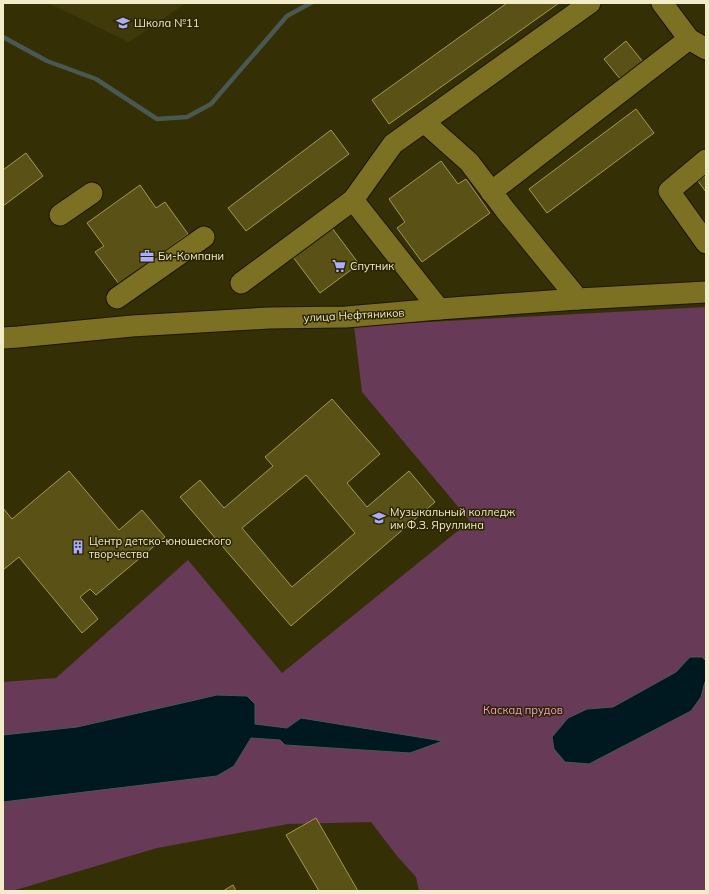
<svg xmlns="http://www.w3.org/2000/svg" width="709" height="894" font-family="Mulish,sans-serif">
<rect width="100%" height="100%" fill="#352f05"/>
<polygon fill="#403909" points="48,3 186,3 129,42"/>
<polygon fill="#673a58" points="706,307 706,891 419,891 416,877 397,856 371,822 288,824 157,848 12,891 3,891 3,682 56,678 188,560 282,673 470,521 362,392 354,326"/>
<g fill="#001820" stroke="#495852">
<polygon points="690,657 702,657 706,661 706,681 705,682 701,697 691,711 589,764 565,762 554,749 552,737 568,718 587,709 613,707 676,672"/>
<polygon points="217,695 247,696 255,704 255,724 287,728 301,718 443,741 410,753 285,745 280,740 251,738 234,766 217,776 3,802 3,735 77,727"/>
</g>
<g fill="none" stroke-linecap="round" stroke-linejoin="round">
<polyline stroke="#495852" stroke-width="4.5" points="3,37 47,61 96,79 157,119 187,117 211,104 287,16 311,3"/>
</g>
<g fill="#595116" stroke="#a5994f" fill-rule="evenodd">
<polygon points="507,3 559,3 389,124 372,100"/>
<polygon points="626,41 643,62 621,80 604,59"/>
<polygon points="636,109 654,133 547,213 529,189"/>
<polygon points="331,130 349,154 246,231 228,208"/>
<polygon points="26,153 43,176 3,206 3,170"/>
<polygon points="441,161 458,184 466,179 490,213 422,262 397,228 405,222 389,199"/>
<polygon points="706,175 706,192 698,181"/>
<polygon points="140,185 156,208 165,202 188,234 119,284 95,252 104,246 87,223"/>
<polygon points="332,228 359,264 320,293 293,257"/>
<path d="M332 399 380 454 347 483 367 507 409 471 435 502 291 626 180 497 200 480 224 508 273 466 265 457ZM306 475 355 533 292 587 242 528Z"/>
<polygon points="69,471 119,530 142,510 165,537 96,595 90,589 80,597 98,619 82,633 19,557 3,570 3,508 12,519"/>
<polygon points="316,818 358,891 319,891 286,835"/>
<polygon points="233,885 236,891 223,891"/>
</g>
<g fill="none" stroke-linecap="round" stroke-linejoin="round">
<g stroke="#1a1702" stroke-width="23">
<g id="minor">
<polyline points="662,3 689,39 706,49"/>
<polyline points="424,122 469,162 506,211 578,299"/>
<polyline points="706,160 669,191 706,243"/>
<polyline points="491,192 689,39"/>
<polyline points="60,215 92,193"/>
<polyline points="241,283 353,200"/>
<polyline points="117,298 204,237"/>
<polyline points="439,309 353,200 393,144 590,3"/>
<polyline points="3,338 18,337 132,326 269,318 346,317 439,309 578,299 706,292"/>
</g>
</g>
<use href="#minor" stroke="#7c7023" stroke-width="21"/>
</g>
<defs>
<g id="school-bare" transform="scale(1.08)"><path d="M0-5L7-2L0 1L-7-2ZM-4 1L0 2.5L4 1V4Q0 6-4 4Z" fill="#abaffb" stroke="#2b2500" stroke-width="2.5" paint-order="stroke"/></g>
<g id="office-bare" transform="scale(1.08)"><path d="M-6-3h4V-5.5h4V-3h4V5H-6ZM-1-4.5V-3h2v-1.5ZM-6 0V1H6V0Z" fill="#abaffb" stroke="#2b2500" stroke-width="2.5" paint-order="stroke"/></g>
<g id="supermarket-bare" transform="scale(1.08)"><path d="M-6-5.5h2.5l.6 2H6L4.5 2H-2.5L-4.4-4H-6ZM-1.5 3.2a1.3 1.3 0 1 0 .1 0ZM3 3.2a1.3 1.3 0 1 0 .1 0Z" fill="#abaffb" stroke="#2b2500" stroke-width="2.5" paint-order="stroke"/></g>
<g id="university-bare" transform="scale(1.08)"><path d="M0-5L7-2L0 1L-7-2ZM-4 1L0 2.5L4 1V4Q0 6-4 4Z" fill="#abaffb" stroke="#2b2500" stroke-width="2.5" paint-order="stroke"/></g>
<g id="building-bare" transform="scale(1.08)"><path d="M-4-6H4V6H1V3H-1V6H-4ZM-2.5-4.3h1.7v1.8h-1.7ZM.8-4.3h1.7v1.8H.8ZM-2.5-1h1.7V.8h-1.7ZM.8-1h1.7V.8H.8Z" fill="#abaffb" stroke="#2b2500" stroke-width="2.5" paint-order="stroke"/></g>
</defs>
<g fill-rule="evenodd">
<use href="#school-bare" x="123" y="23"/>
<use href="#office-bare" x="147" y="256"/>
<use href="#supermarket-bare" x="339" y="266"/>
<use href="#university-bare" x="379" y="518"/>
<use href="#building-bare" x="78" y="547"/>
</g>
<g text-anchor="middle" stroke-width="3" stroke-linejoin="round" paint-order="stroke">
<g font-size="11" fill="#f2edc8" stroke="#2b2500" text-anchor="start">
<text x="134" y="27">Школа №11</text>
<text x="158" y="260">Би-Компани</text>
<text x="350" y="270">Спутник</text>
<text x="390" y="516">Музыкальный колледж<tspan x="390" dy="13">им Ф.З. Яруллина</tspan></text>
<text x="89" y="545">Центр детско-юношеского<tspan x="89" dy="13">творчества</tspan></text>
</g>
<g font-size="11" fill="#f2edc8" stroke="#2b2500">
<text transform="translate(354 315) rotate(-3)" y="4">улица Нефтяников</text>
</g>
<g font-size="11" fill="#f39ed6" stroke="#2b2500">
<text x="523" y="714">Каскад прудов</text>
</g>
</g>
<rect width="709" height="894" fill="none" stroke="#f2edc8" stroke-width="8"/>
</svg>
